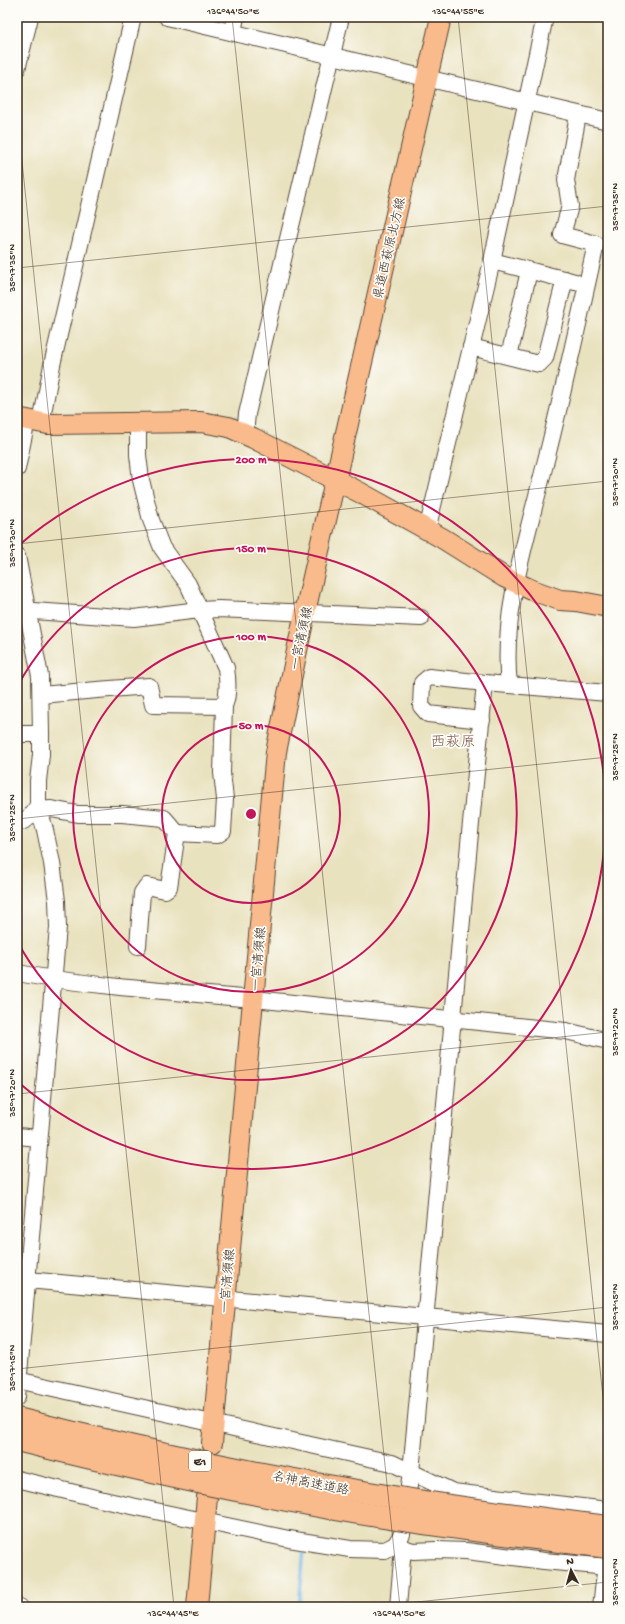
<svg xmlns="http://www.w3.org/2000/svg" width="625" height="1624" font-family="'Gochi Hand','Klee One',sans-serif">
<rect width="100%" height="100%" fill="#fdfcf7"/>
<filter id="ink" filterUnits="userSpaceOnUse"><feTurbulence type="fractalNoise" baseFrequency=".025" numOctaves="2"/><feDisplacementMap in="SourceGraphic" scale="8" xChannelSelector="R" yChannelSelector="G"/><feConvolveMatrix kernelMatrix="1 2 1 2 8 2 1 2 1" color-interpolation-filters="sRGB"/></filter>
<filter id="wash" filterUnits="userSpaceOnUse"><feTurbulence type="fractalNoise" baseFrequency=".012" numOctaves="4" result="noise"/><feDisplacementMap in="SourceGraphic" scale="16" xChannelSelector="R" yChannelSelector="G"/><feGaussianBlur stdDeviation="0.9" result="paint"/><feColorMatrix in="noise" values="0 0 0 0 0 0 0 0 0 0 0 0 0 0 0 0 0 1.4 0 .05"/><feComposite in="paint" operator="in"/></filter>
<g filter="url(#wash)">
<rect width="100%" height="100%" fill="#e9e2bf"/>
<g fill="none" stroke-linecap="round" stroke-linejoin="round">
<polyline stroke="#73b5e8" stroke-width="3.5" points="299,1607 304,1548"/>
</g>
</g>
<g filter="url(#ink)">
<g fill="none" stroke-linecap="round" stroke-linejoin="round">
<g stroke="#554636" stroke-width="18">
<g id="minor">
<polyline points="167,17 608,121"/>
<polyline points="233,32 236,17"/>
<polyline points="17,69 30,17"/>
<polyline points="492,261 575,282"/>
<polyline points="471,347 539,364 545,358 565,279"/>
<polyline points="509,356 529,271"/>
<path d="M138 422V455L141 480 151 520 162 548 188 584 226 668C228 681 229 694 224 706L222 773 225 799 223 831 217 835 177 833"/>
<polyline points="41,423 52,365 133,17"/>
<polyline points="245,434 247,414 286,247 341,17"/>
<polyline points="17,469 27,420"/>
<polyline points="427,530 492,261 545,17"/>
<polyline points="17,556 40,676 41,734 41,755 38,781 38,805 45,830 52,863 57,901 58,927 17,1397"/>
<polyline points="19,610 134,618 199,610 219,609 421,618"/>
<path d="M509 685C501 613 527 538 544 468 563 394 579 319 596 244L562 235 570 206 566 180 578 115"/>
<polyline points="41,695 97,690 149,686 153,705 224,706"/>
<polyline points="482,720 428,714 421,706 422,683 429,677 485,683 608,693"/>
<polyline points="17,734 41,734"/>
<polyline points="39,810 51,809 78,814 122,814 164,818 177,833 169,887 165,890 147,886 142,893 138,946"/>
<path d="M17 823C28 821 33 814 38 805"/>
<path d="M17 973C96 987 175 992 254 999 358 1009 462 1020 566 1031L608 1041"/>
<polyline points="17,1136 39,1138"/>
<polyline points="17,1279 608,1334"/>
<polyline points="17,1380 392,1463 453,1492 608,1510"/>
<polyline points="17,1479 108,1501 289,1539 350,1549 385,1550 395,1545 402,1534 411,1472 470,833 485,683"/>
<polyline points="395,1545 413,1551 437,1550 466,1551 544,1561 608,1567"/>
<polyline points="17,1607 19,1607"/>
<polyline points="398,1607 403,1548"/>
<polyline points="601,1607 607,1556"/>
</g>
</g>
<g stroke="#554636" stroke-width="22">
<g id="major">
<polyline points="17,418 48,424 201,422 229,427 253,438 361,493 442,538 504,577 532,590 560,600 576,601 608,607"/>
<polyline points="212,1443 276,752 305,612 441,17"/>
<polyline points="197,1607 207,1497"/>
</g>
</g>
<use href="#minor" stroke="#fff" stroke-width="16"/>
<use href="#major" stroke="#fabb8c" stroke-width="20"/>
<g stroke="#554636" stroke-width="24" stroke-linecap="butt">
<g id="highway-bridge">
<path d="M17 1419C139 1450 262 1476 387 1496 460 1508 534 1518 608 1527"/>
<path d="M17 1440C138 1470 260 1497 383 1517 458 1529 533 1538 608 1547"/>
</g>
</g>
<use href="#highway-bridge" stroke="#fabb8c" stroke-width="22"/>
</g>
</g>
<path fill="none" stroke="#3b2a1e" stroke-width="1" stroke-opacity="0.45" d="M232 17 400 1607M458 17 608 1445M17 114 174 1607M17 268 608 206M17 544 608 481M17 819 608 757M17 1094 608 1032M17 1369 608 1307M369 1607 608 1582"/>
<g fill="none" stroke="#c2185b" stroke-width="2">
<circle cx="251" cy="814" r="89"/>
<circle cx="251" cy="814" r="178"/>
<path d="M17 687A266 266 0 1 1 17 941"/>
<path d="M18 546A355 355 0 1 1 18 1082"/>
</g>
<g text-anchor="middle" stroke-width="3.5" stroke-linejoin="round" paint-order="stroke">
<rect fill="#fdfcf7" stroke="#75695f" stroke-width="1" x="189" y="1451" width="22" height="20" rx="3"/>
<g font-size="12" font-weight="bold" fill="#3b2a1e">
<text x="200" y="1465">E1</text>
</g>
<g font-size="13" fill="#3b2a1e" stroke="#fdfcf7">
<text transform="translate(388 248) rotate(-77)" y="5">県道西萩原北方線</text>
<text transform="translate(300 638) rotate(-78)" y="5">一宮清須線</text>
<text transform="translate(257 959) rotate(-85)" y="5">一宮清須線</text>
<text transform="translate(226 1281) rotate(-85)" y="5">一宮清須線</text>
<text transform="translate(311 1482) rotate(11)" y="5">名神高速道路</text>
</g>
<g font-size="15" fill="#7d584f" stroke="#fdfcf7">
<text x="453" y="746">西萩原</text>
</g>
</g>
<circle cx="251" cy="814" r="6" fill="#c2185b" stroke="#fdfcf7" stroke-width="2"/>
<g font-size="12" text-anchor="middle" font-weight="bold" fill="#c2185b" stroke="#fdfcf7" stroke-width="3.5" stroke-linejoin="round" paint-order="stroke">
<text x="251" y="463">200 m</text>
<text x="251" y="552">150 m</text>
<text x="251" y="640">100 m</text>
<text x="251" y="729">50 m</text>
</g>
<rect width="625" height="1624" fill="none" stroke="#fdfcf7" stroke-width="44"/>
<g transform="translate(571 1570) rotate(354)" stroke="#fdfcf7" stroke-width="3" paint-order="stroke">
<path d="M0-3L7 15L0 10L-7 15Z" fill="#3b2a1e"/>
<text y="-6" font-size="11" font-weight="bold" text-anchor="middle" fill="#3b2a1e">N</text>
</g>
<rect x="22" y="22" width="581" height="1580" fill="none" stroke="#3b2a1e" stroke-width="1.5"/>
<g font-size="10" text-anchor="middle" fill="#3b2a1e">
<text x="233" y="14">136°44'50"E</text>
<text x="458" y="14">136°44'55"E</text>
<text transform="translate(614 207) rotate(-90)" y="4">35°17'35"N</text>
<text transform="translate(11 268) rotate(-90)" y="4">35°17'35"N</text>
<text transform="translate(614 482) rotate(-90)" y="4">35°17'30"N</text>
<text transform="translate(11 543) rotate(-90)" y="4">35°17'30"N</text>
<text transform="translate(614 757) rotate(-90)" y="4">35°17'25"N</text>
<text transform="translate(11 818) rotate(-90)" y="4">35°17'25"N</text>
<text transform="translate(614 1032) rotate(-90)" y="4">35°17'20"N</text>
<text transform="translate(11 1093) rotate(-90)" y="4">35°17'20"N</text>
<text transform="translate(614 1307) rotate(-90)" y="4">35°17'15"N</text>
<text transform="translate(11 1368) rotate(-90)" y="4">35°17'15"N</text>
<text transform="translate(614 1582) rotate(-90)" y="4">35°17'10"N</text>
<text x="173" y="1616">136°44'45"E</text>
<text x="399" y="1616">136°44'50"E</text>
</g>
</svg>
